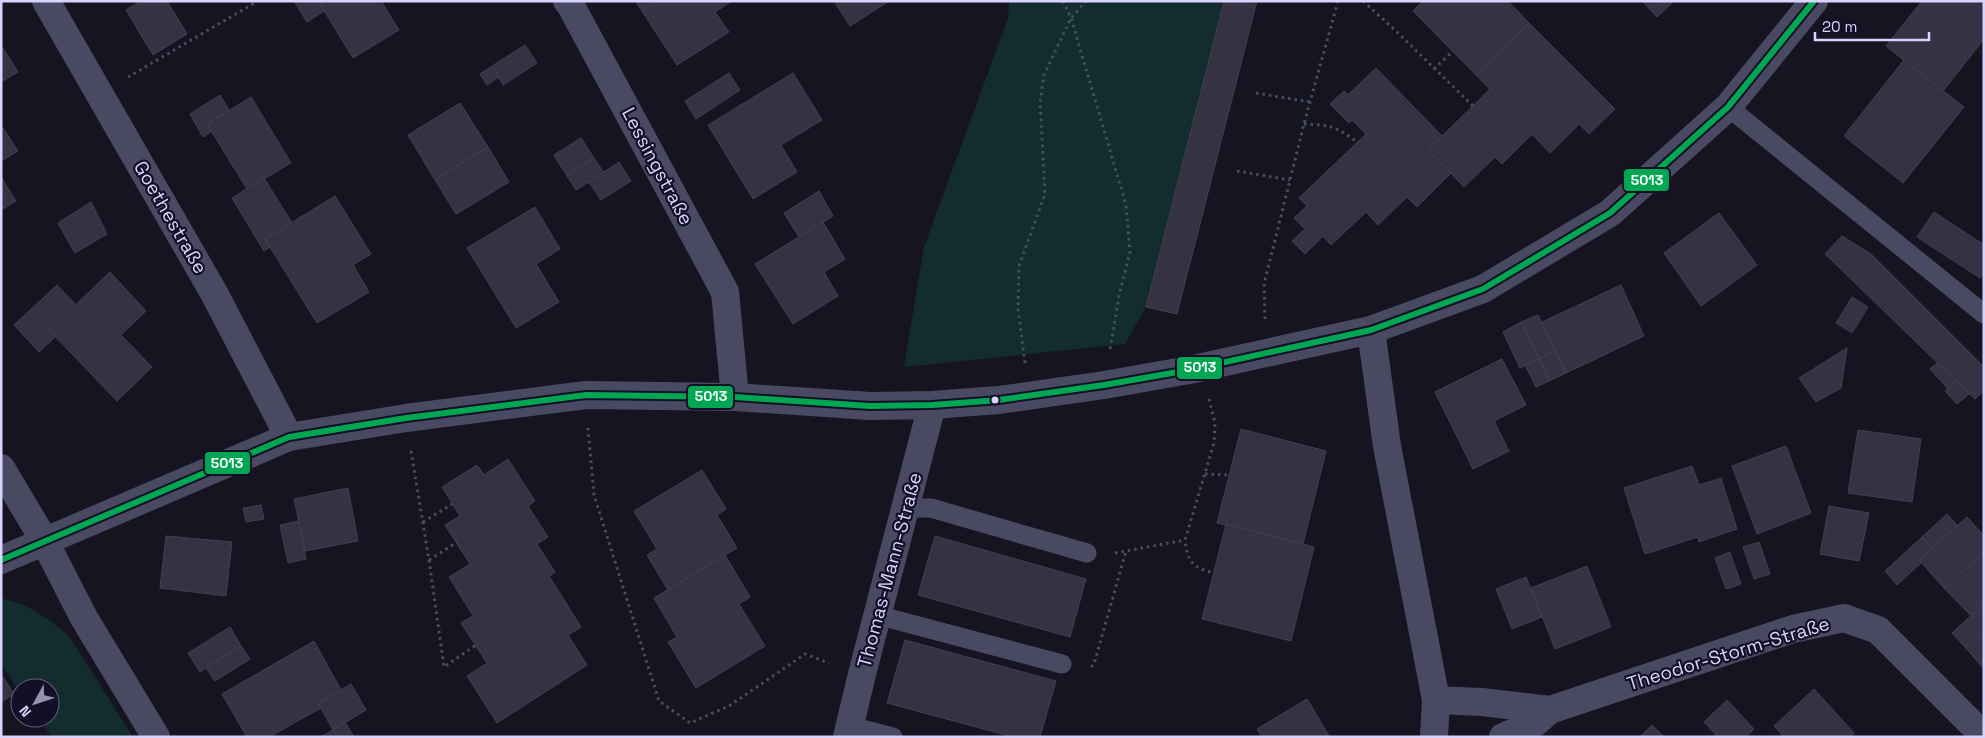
<svg xmlns="http://www.w3.org/2000/svg" width="1985" height="738" font-family="'Space Grotesk',sans-serif">
<rect width="100%" height="100%" fill="#161421"/>
<g fill="#132c2d">
<polygon points="1009,1 1224,1 1146,307 1125,344 904,367 924,247 1008,18"/>
<polygon points="1,598 25,605 52,622 69,636 133,737 52,737 39,718 50,718 50,688 20,688 20,693 1,663"/>
</g>
<g fill="#343243" stroke="#433f54">
<polygon points="141,1 167,1 187,34 153,55 126,10"/>
<polygon points="294,1 325,1 320,4 324,11 307,22"/>
<polygon points="325,1 381,1 399,30 353,58 320,4"/>
<polygon points="635,1 656,1 642,11"/>
<polygon points="656,1 732,1 715,12 729,32 677,65 642,11"/>
<polygon points="834,1 889,1 850,26"/>
<polygon points="1224,1 1257,1 1177,314 1146,307"/>
<polygon points="1423,1 1508,1 1529,23 1476,75 1413,11"/>
<polygon points="1642,1 1674,1 1657,17"/>
<polygon points="1922,1 1979,1 1984,5 1984,39 1943,91 1886,46"/>
<polygon points="1529,23 1615,109 1589,134 1579,124 1550,153 1532,134 1502,164 1495,157 1464,187 1428,150 1490,89 1476,75"/>
<polygon points="1,45 18,72 1,82"/>
<polygon points="525,45 537,63 503,85 492,66"/>
<polygon points="1904,60 1964,107 1903,183 1844,136"/>
<polygon points="492,66 499,77 487,85 480,74"/>
<polygon points="1376,68 1442,136 1428,150 1451,173 1417,207 1407,197 1378,225 1366,212 1331,245 1323,236 1305,254 1292,241 1305,229 1294,218 1307,206 1299,198 1366,134 1352,120 1349,123 1330,104 1344,91 1348,95"/>
<polygon points="729,73 740,90 696,119 685,101"/>
<polygon points="793,73 822,120 781,145 797,172 753,199 708,125"/>
<polygon points="220,95 229,110 207,124 212,131 203,137 190,114"/>
<polygon points="251,97 291,163 247,189 207,124"/>
<polygon points="460,103 488,147 435,180 408,135"/>
<polygon points="1,125 18,151 1,161"/>
<polygon points="581,138 594,158 567,176 554,155"/>
<polygon points="488,147 509,182 456,214 435,180"/>
<polygon points="594,158 604,173 576,190 567,176"/>
<polygon points="619,162 631,181 601,200 589,182"/>
<polygon points="1,177 16,201 1,210"/>
<polygon points="264,178 292,223 265,239 270,247 264,251 232,198"/>
<polygon points="819,191 833,216 799,237 784,213"/>
<polygon points="335,196 371,254 353,265 369,292 317,323 265,239"/>
<polygon points="91,202 107,234 75,253 58,223"/>
<polygon points="535,207 560,249 536,264 559,302 516,328 467,248"/>
<polygon points="1934,212 1984,245 1984,272 1980,278 1917,237"/>
<polygon points="1719,213 1757,265 1701,306 1664,253"/>
<polygon points="823,222 845,259 824,272 838,296 793,324 755,264"/>
<polygon points="1842,236 1871,254 1984,367 1984,391 1975,399 1825,254"/>
<polygon points="110,272 146,311 121,335 152,367 117,401 49,330"/>
<polygon points="57,285 76,305 49,330 55,337 39,352 14,325"/>
<polygon points="1621,285 1644,336 1566,373 1542,322"/>
<polygon points="1852,297 1868,307 1852,333 1836,323"/>
<polygon points="1538,315 1555,351 1539,359 1521,322"/>
<polygon points="1521,322 1539,359 1520,368 1503,332"/>
<polygon points="1847,348 1841,388 1816,402 1799,378"/>
<polygon points="1555,351 1566,373 1549,381 1539,359"/>
<polygon points="1502,359 1526,405 1494,421 1509,451 1473,469 1435,392"/>
<polygon points="1539,359 1549,381 1536,387 1525,365"/>
<polygon points="1937,363 1956,381 1948,389 1930,369"/>
<polygon points="1956,381 1969,394 1957,404 1945,391"/>
<polygon points="1241,429 1326,451 1303,544 1217,523"/>
<polygon points="1858,430 1921,439 1912,502 1848,493"/>
<polygon points="1786,446 1811,513 1757,534 1732,466"/>
<polygon points="508,459 535,501 528,506 548,537 537,544 555,572 549,576 581,627 568,635 587,665 497,723 467,676 487,663 461,623 473,616 449,577 470,564 445,525 460,516 442,487 477,465 484,475"/>
<polygon points="1692,466 1699,485 1721,478 1737,529 1699,542 1698,537 1645,554 1624,488"/>
<polygon points="702,470 726,509 717,515 737,548 668,590 647,555 657,549 634,511"/>
<polygon points="348,488 358,541 305,551 294,499"/>
<polygon points="261,505 264,519 246,522 243,508"/>
<polygon points="1829,506 1869,513 1859,561 1820,554"/>
<polygon points="1947,514 1957,525 1932,548 1922,537"/>
<polygon points="1967,517 1984,536 1984,552 1944,588 1919,560"/>
<polygon points="299,521 306,559 288,563 280,525"/>
<polygon points="1226,524 1314,547 1291,641 1202,619"/>
<polygon points="166,536 232,542 226,596 160,588"/>
<polygon points="935,536 1086,579 1070,637 918,595"/>
<polygon points="1922,537 1932,548 1919,560 1921,563 1897,585 1885,571"/>
<polygon points="1759,542 1770,574 1754,579 1743,547"/>
<polygon points="1730,552 1741,584 1726,589 1715,558"/>
<polygon points="1984,552 1984,604 1971,616 1944,588"/>
<polygon points="725,555 750,597 739,604 765,646 696,688 668,642 677,637 654,598"/>
<polygon points="1587,566 1611,627 1555,649 1531,588"/>
<polygon points="1526,577 1542,617 1512,629 1496,589"/>
<polygon points="1984,604 1984,630 1965,647 1952,633"/>
<polygon points="230,627 241,646 200,672 188,653"/>
<polygon points="1984,630 1984,665 1982,667 1965,647"/>
<polygon points="905,640 1056,681 1040,737 1013,737 887,703"/>
<polygon points="314,641 341,690 318,703 321,708 269,737 247,737 222,694"/>
<polygon points="241,646 250,659 215,681 206,668"/>
<polygon points="1,674 14,694 1,702"/>
<polygon points="351,684 366,710 333,730 318,703"/>
<polygon points="1814,689 1854,733 1850,737 1784,737 1774,726"/>
<polygon points="1307,699 1329,736 1262,737 1257,729"/>
<polygon points="1727,700 1754,729 1746,737 1718,737 1704,722"/>
<polygon points="345,722 354,737 321,737 333,730"/>
<polygon points="1652,725 1664,737 1640,737"/>
</g>
<g fill="none" stroke-linecap="round" stroke-linejoin="round">
<g stroke="#44505f" stroke-width="3" stroke-dasharray="2.5 4" stroke-linecap="butt">
<polyline points="1063,1 1071,18 1126,205 1130,252 1119,296 1110,350"/>
<polyline points="1363,1 1396,31 1473,106"/>
<polyline points="1434,69 1453,51"/>
<polyline points="128,77 258,1"/>
<polyline points="1256,93 1310,102"/>
<path d="M1304 124C1329 125 1336 126 1357 142"/>
<polyline points="1237,171 1290,180"/>
<polyline points="1265,319 1264,284 1304,124 1338,1"/>
<polyline points="1025,363 1018,309 1019,266 1045,194 1040,102 1044,75 1071,18 1086,1"/>
<path d="M1209 399 1215 423 1214 443 1185 540C1188 563 1192 567 1214 573"/>
<polyline points="588,428 594,495 659,701 690,723 729,706 805,654 829,663"/>
<polyline points="411,451 429,560 444,667 476,645"/>
<polyline points="1205,474 1229,475"/>
<polyline points="423,522 452,504"/>
<polyline points="1115,553 1185,540"/>
<polyline points="429,560 457,542"/>
<polyline points="1091,667 1094,664 1126,551"/>
</g>
<g stroke="#4a4962" stroke-width="19">
<polyline points="1728,107 1984,314"/>
<polyline points="905,508 931,508 1087,553"/>
<polyline points="877,615 1062,664"/>
<polyline points="850,726 893,737"/>
</g>
<g stroke="#4a4962" stroke-width="28">
<polyline points="46,1 214,293 289,437"/>
<polyline points="567,1 571,6 725,292 735,397"/>
<polyline points="1371,330 1387,446 1436,700 1434,737"/>
<polyline points="1,560 289,437 406,418 586,395 735,397 870,406 932,405 999,400 1104,385 1189,370 1371,330 1483,289 1610,213 1728,107 1814,1"/>
<polyline points="1436,700 1482,702 1550,710 1793,629 1844,618 1878,630 1984,736"/>
<polyline points="847,737 862,674 932,405"/>
<polyline points="1503,737 1535,723 1550,710"/>
</g>
<polyline stroke="#4a4962" stroke-width="28" points="1,468 44,540 84,618 156,737"/>
<g stroke="#130f26" stroke-width="10">
<polyline id="bus-1" points="1,560 289,437 406,418 586,395 735,397 870,406 932,405 999,400 1104,385 1189,370 1371,330 1483,289 1610,213 1728,107 1814,1"/>
</g>
<use href="#bus-1" stroke="#00a651" stroke-width="6"/>
</g>
<circle fill="#d9d4ff" stroke="#130f26" stroke-width="2" cx="995" cy="400" r="4.5"/>
<g text-anchor="middle" stroke-width="4.5" stroke-linejoin="round" paint-order="stroke">
<g font-size="19" fill="#d9d4ff" stroke="#130f26">
<text transform="translate(658 166) rotate(62)" y="7">Lessingstraße</text>
<text transform="translate(171 217) rotate(60)" y="7">Goethestraße</text>
<text transform="translate(889 570) rotate(-75)" y="7">Thomas-Mann-Straße</text>
<text transform="translate(1728 653) rotate(-17)" y="7">Theodor-Storm-Straße</text>
</g>
</g>
<g stroke="#130f26" stroke-width="2">
<rect x="1623" y="168" width="47" height="24" rx="5" fill="#00a651"/>
<rect x="1176" y="356" width="47" height="24" rx="5" fill="#00a651"/>
<rect x="687" y="385" width="47" height="24" rx="5" fill="#00a651"/>
<rect x="204" y="451" width="47" height="24" rx="5" fill="#00a651"/>
</g>
<g font-size="14" text-anchor="middle" font-weight="bold" fill="#fff">
<text x="1647" y="185">5013</text>
<text x="1200" y="372">5013</text>
<text x="711" y="401">5013</text>
<text x="227" y="468">5013</text>
</g>
<rect width="1985" height="738" fill="none" stroke="#d9d4ff" stroke-width="5"/>
<g transform="translate(35 703) rotate(230)"><circle r="24" fill="#130f26" stroke="#625e7d"/>
<path d="M0-4L9 19L0 12L-9 19Z" fill="#9591b1"/>
<text y="-8" font-size="14" font-weight="bold" text-anchor="middle" fill="#d9d4ff">N</text>
</g>
<path d="M1815 32v8h114v-8" fill="none" stroke="#d9d4ff" stroke-width="2.5"/>
<text x="1822" y="32" font-size="15" fill="#d9d4ff" stroke="#130f26" stroke-width="4" paint-order="stroke">20 m</text>
</svg>
